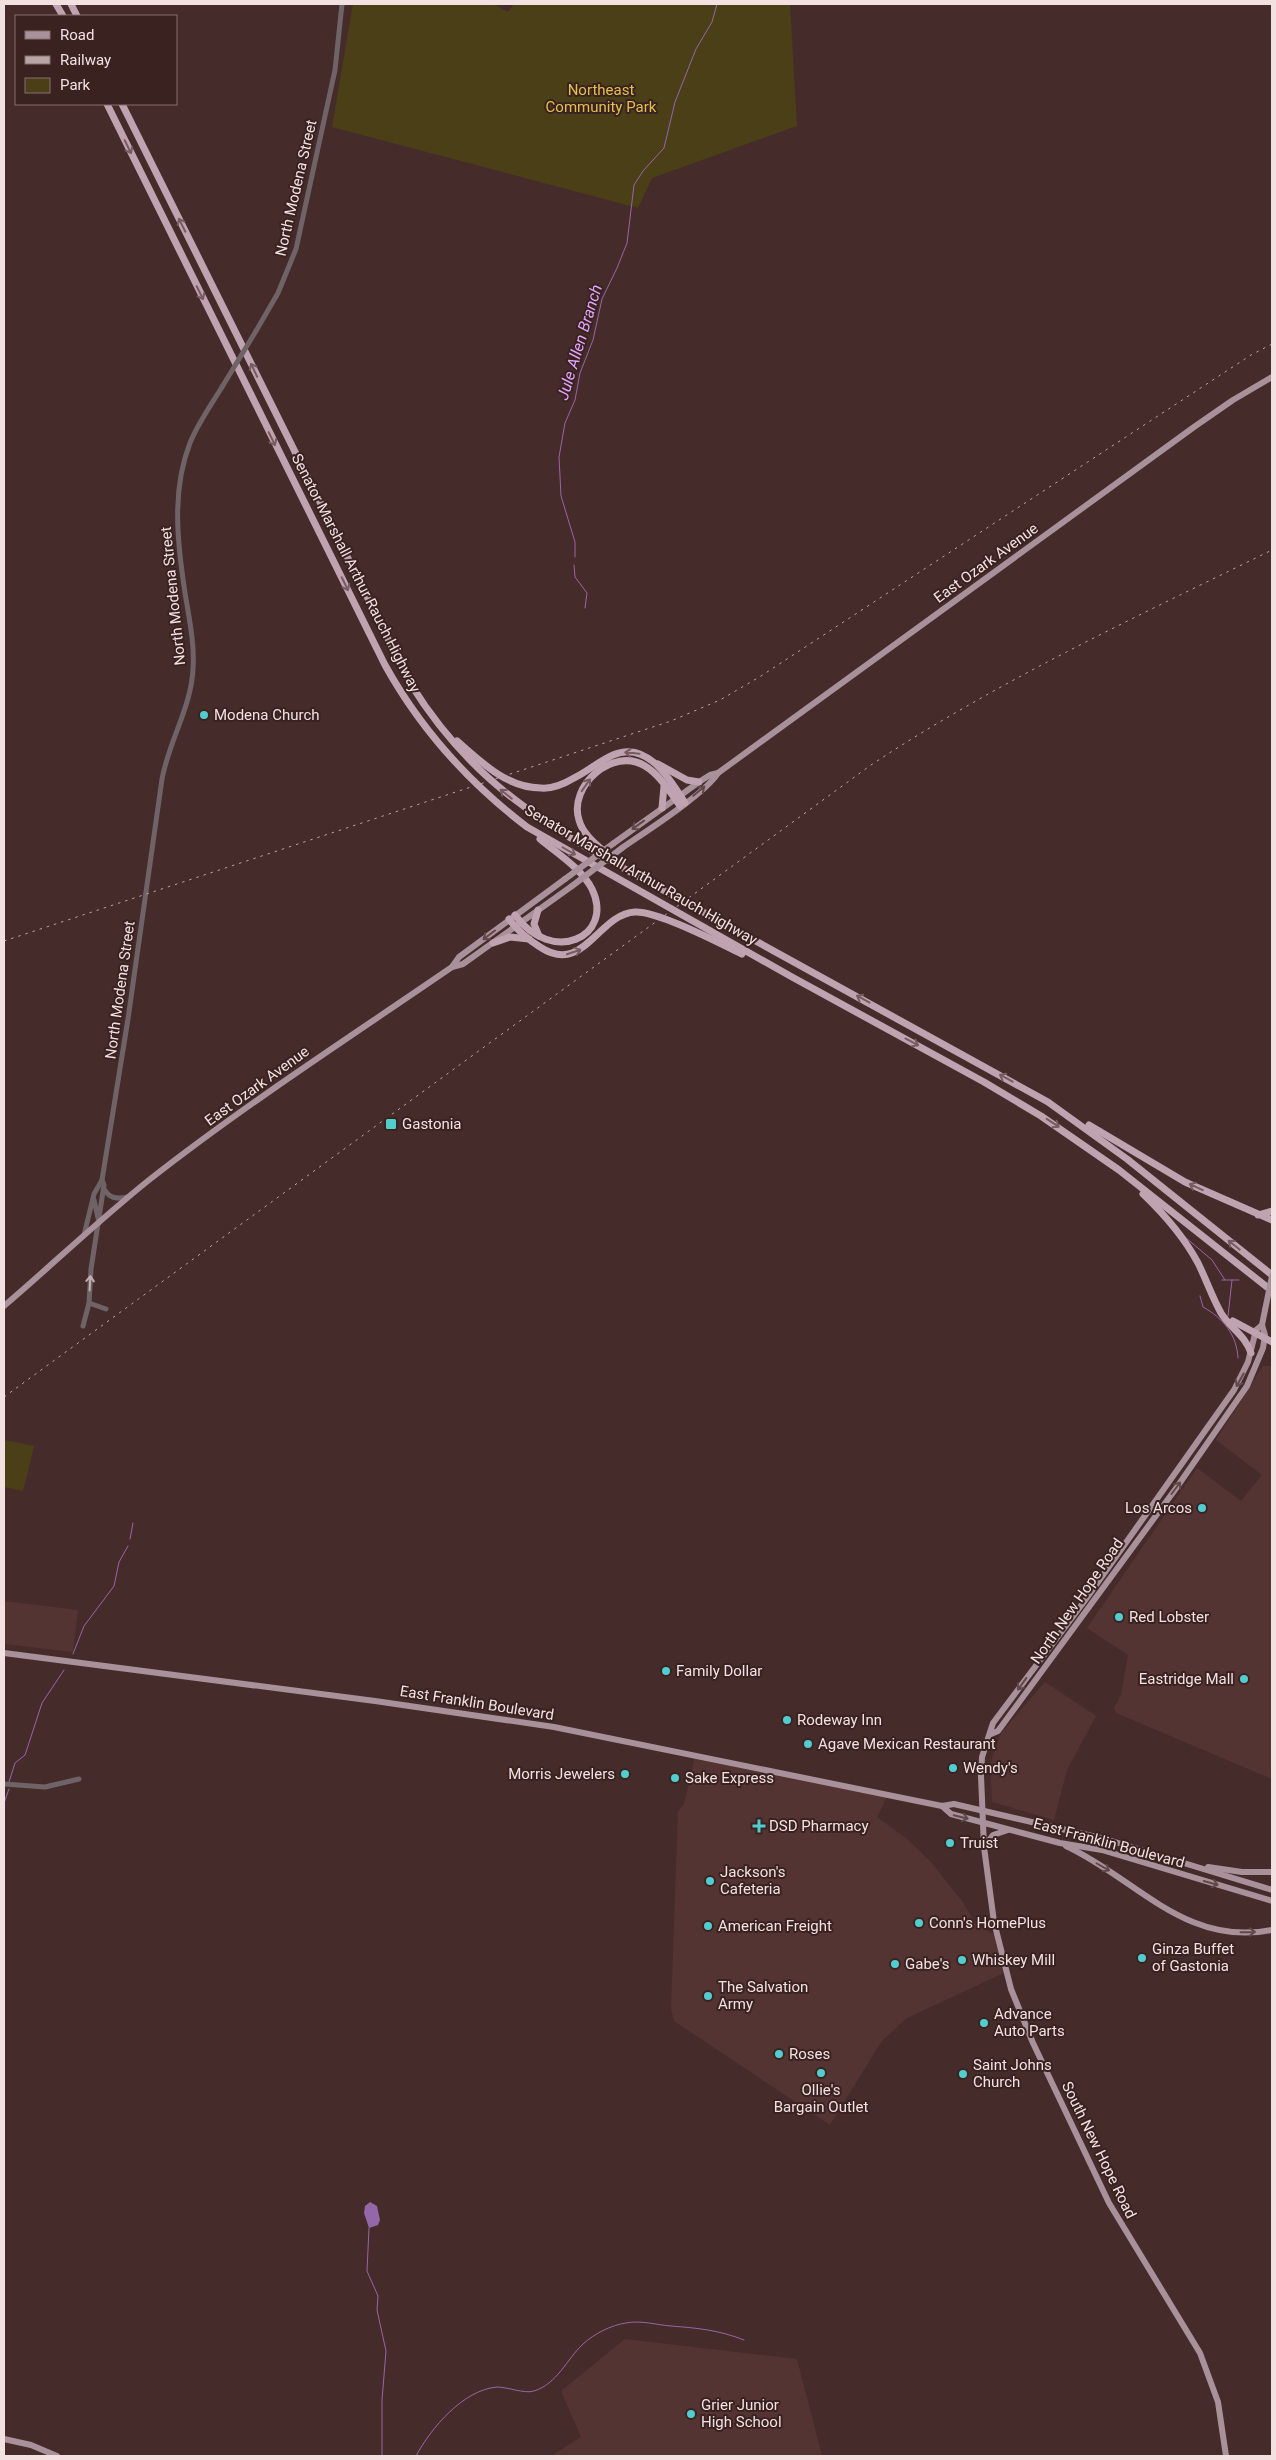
<svg xmlns="http://www.w3.org/2000/svg" width="1276" height="2460" font-family="Roboto,sans-serif">
<rect width="100%" height="100%" fill="#452c2a"/>
<g fill="#533432">
<polygon points="1263,1366 1272,1366 1272,1779 1116,1713 1114,1708 1121,1695 1128,1655 1087,1628 1197,1468 1241,1501 1262,1475 1216,1440"/>
<polygon points="4,1601 78,1610 73,1652 4,1644"/>
<polygon points="1045,1682 1096,1716 1067,1770 1054,1820 992,1802 990,1764 1001,1733"/>
<polygon points="695,1756 888,1795 877,1817 906,1838 930,1861 962,1901 976,1924 997,1936 1006,1972 907,2018 881,2042 830,2125 674,2021 671,2009 678,1811 684,1804"/>
<polygon points="625,2339 797,2359 822,2456 551,2456 581,2437 561,2391"/>
</g>
<g fill="#4b3f18">
<polygon points="353,4 493,4 508,12 514,4 790,4 797,126 652,178 638,208 332,127"/>
<polygon points="4,1440 34,1446 23,1491 4,1487"/>
</g>
<polygon fill="#9367a8" points="370,2202 377,2206 380,2220 378,2225 369,2228 364,2213 365,2206"/>
<g fill="none" stroke-linecap="round" stroke-linejoin="round">
<g stroke="#9367a8" stroke-width="1">
<polyline points="575,557 575,542 561,496 559,457 565,423 575,400 580,373 593,340 602,299 617,268 627,243 634,185 643,171 664,148 675,102 696,49 712,22 717,4"/>
<polyline points="574,565 575,577 587,593 585,608"/>
<polyline points="1185,1237 1212,1260 1225,1280"/>
<polyline points="1222,1280 1239,1280"/>
<path d="M1200 1296 1203 1307C1223 1318 1237 1335 1238 1358"/>
<polyline points="1228,1316 1232,1280"/>
<polyline points="130,1539 133,1523"/>
<polyline points="73,1654 84,1626 114,1586 119,1562 128,1546"/>
<polyline points="9,1782 15,1763 25,1755 42,1703 64,1670"/>
<polyline points="4,1803 9,1789"/>
<polyline points="369,2228 367,2271 378,2296 377,2310 386,2351 382,2400 382,2456"/>
<path d="M416 2456C431 2428 463 2390 497 2387 508 2387 524 2394 534 2391 557 2384 567 2359 583 2344 594 2334 611 2325 626 2323 641 2320 657 2325 671 2326 697 2328 719 2330 744 2340"/>
</g>
<g stroke="#6f6368" stroke-width="5">
<polyline points="256,331 278,293 296,249 335,70 342,4"/>
<path d="M104 1189C110 1199 117 1199 128 1197"/>
<polyline points="94,1200 98,1218"/>
<polyline points="84,1235 94,1194 102,1180"/>
<polyline points="89,1303 106,1309"/>
<path d="M83 1326 89 1303 91 1269 104 1185 102 1180 128 1019 162 779C169 741 191 708 193 669 195 642 188 614 184 586 177 539 172 489 190 443 198 423 211 405 222 387"/>
<polyline points="4,1784 45,1787 79,1779"/>
</g>
<g stroke="#a9919c" stroke-width="6">
<polyline points="614,843 699,782 710,775 718,773"/>
<path d="M622 848C645 832 705 794 718 773L1194 427 1233 400 1272 377"/>
<polyline points="452,967 459,957 565,879"/>
<path d="M4 1306C52 1265 99 1220 149 1180 246 1104 350 1037 452 967L463 964 572 886"/>
<polyline points="4,1653 375,1701 554,1727 942,1806 954,1804 1105,1839 1272,1890"/>
<polyline points="991,1734 998,1731 1177,1487 1247,1386 1263,1348 1265,1335 1262,1325 1265,1310"/>
<polyline points="942,1806 951,1814 1060,1843 1102,1850 1272,1901"/>
<polyline points="985,1846 993,1835 1008,1830"/>
<path d="M1066 1846C1137 1879 1185 1947 1272 1930"/>
<polyline points="1208,1867 1242,1872 1272,1872"/>
<polyline points="4,2439 31,2445 57,2456"/>
<polyline points="1226,2456 1218,2402 1200,2353 1109,2203 1033,2043 1011,1989 994,1922 984,1847 981,1776 982,1757 993,1723 1086,1599 1234,1390 1248,1362 1256,1330 1262,1325"/>
</g>
<g stroke="#c0a3b0" stroke-width="7">
<polyline points="56,4 63,16"/>
<polyline points="71,4 77,16"/>
<path d="M107 104 385 665C421 730 468 782 527 827L792 977 984 1082 1041 1116 1119 1170 1272 1291"/>
<path d="M122 104 410 683C459 762 515 806 594 852L1048 1102 1127 1159 1272 1275"/>
<path d="M457 741C481 762 507 788 541 788 552 789 564 784 574 778 587 772 599 761 613 755 647 740 670 779 685 803"/>
<polyline points="658,764 687,780 699,782"/>
<polyline points="662,808 664,786"/>
<path d="M608 855C597 845 583 835 579 820 568 786 613 746 645 766 660 775 671 793 680 806"/>
<polyline points="538,910 534,924 539,936"/>
<path d="M515 915C552 966 615 937 592 889 582 869 557 853 540 839"/>
<path d="M509 919C517 930 529 940 540 947 584 976 598 914 635 912 658 911 719 943 742 954"/>
<polyline points="493,943 510,937 529,939"/>
<polyline points="1089,1125 1185,1182 1272,1220"/>
<path d="M1143 1194C1164 1214 1184 1237 1198 1263 1206 1279 1212 1297 1221 1313 1230 1328 1245 1335 1251 1353"/>
<polyline points="1258,1215 1272,1211"/>
<polyline points="1233,1321 1272,1342"/>
</g>
<g stroke="#b8a5a3" stroke-width="1" stroke-dasharray="2.5 5" stroke-linecap="butt">
<polyline points="4,941 671,721 720,700 761,676 1251,355 1272,344"/>
<path d="M4 1397 871 765C998 681 1136 617 1272 550"/>
</g>
<polyline stroke="#6f6368" stroke-width="5" points="222,387 256,331"/>
<g stroke="#a9919c" stroke-width="6">
<polyline points="565,879 614,843"/>
<polyline points="572,886 622,848"/>
<polyline points="1265,1310 1272,1276"/>
</g>
</g>
<defs><path id="oneway-shaft" d="M-6 0H5M1.5-3L5.5 0L1.5 3" fill="none" stroke-width="1.6" stroke-linecap="round" stroke-linejoin="round" transform="scale(1.25)"/></defs>
<g stroke="#765c61">
<use href="#oneway-shaft" transform="translate(128 147) rotate(64)"/>
<use href="#oneway-shaft" transform="translate(182 225) rotate(-117)"/>
<use href="#oneway-shaft" transform="translate(200 293) rotate(64)"/>
<use href="#oneway-shaft" transform="translate(254 370) rotate(-115)"/>
<use href="#oneway-shaft" transform="translate(272 439) rotate(64)"/>
<use href="#oneway-shaft" transform="translate(345 584) rotate(64)"/>
<use href="#oneway-shaft" transform="translate(632 753) rotate(-174)"/>
<use href="#oneway-shaft" transform="translate(586 785) rotate(-55)"/>
<use href="#oneway-shaft" transform="translate(506 794) rotate(-141)"/>
<use href="#oneway-shaft" transform="translate(569 851) rotate(30)"/>
<use href="#oneway-shaft" transform="translate(574 952) rotate(-18)"/>
<use href="#oneway-shaft" transform="translate(863 999) rotate(-151)"/>
<use href="#oneway-shaft" transform="translate(912 1042) rotate(28)"/>
<use href="#oneway-shaft" transform="translate(1006 1078) rotate(-151)"/>
<use href="#oneway-shaft" transform="translate(1053 1123) rotate(33)"/>
<use href="#oneway-shaft" transform="translate(1196 1187) rotate(-155)"/>
<use href="#oneway-shaft" transform="translate(1234 1245) rotate(-141)"/>
</g>
<g stroke="#61494b">
<use href="#oneway-shaft" transform="translate(699 791) rotate(-40)"/>
<use href="#oneway-shaft" transform="translate(638 825) rotate(144)"/>
<use href="#oneway-shaft" transform="translate(489 935) rotate(143)"/>
<use href="#oneway-shaft" transform="translate(1240 1380) rotate(119)"/>
<use href="#oneway-shaft" transform="translate(1176 1488) rotate(-53)"/>
<use href="#oneway-shaft" transform="translate(1022 1684) rotate(126)"/>
<use href="#oneway-shaft" transform="translate(961 1817) rotate(14)"/>
<use href="#oneway-shaft" transform="translate(1103 1867) rotate(30)"/>
<use href="#oneway-shaft" transform="translate(1211 1883) rotate(16)"/>
<use href="#oneway-shaft" transform="translate(1248 1932) rotate(-1)"/>
</g>
<use stroke="#beafb0" href="#oneway-shaft" transform="translate(90 1283) rotate(-87)"/>
<g fill="#52cdcf" stroke="#3a2220" stroke-width="2">
<circle cx="204" cy="715" r="5"/>
<rect x="385" y="1118" width="12" height="12" rx="2.5"/>
<circle cx="1202" cy="1508" r="5"/>
<circle cx="1119" cy="1617" r="5"/>
<circle cx="666" cy="1671" r="5"/>
<circle cx="1244" cy="1679" r="5"/>
<circle cx="787" cy="1720" r="5"/>
<circle cx="808" cy="1744" r="5"/>
<circle cx="953" cy="1768" r="5"/>
<circle cx="625" cy="1774" r="5"/>
<circle cx="675" cy="1778" r="5"/>
<path d="M756.5 1818.5h5v5h5v5h-5v5h-5v-5h-5v-5h5z"/>
<circle cx="950" cy="1843" r="5"/>
<circle cx="710" cy="1881" r="5"/>
<circle cx="919" cy="1923" r="5"/>
<circle cx="708" cy="1926" r="5"/>
<circle cx="1142" cy="1958" r="5"/>
<circle cx="962" cy="1960" r="5"/>
<circle cx="895" cy="1964" r="5"/>
<circle cx="708" cy="1996" r="5"/>
<circle cx="984" cy="2023" r="5"/>
<circle cx="779" cy="2054" r="5"/>
<circle cx="821" cy="2073" r="5"/>
<circle cx="963" cy="2074" r="5"/>
<circle cx="691" cy="2414" r="5"/>
</g>
<g text-anchor="middle" stroke-width="4" stroke-linejoin="round" paint-order="stroke">
<g font-size="15" fill="#e1c04d" stroke="#3a2220">
<text x="601" y="95">Northeast<tspan x="601" dy="17">Community Park</tspan></text>
</g>
<g font-size="15" fill="#f2e1e0" stroke="#3a2220">
<text transform="translate(296 188) rotate(-77)" y="5">North Modena Street</text>
<text transform="translate(986 563) rotate(-36)" y="5">East Ozark Avenue</text>
<text transform="translate(356 573) rotate(63)" y="5">Senator Marshall Arthur Rauch Highway</text>
<text transform="translate(173 596) rotate(-96)" y="5">North Modena Street</text>
<text transform="translate(641 875) rotate(30)" y="5">Senator Marshall Arthur Rauch Highway</text>
<text transform="translate(120 990) rotate(-82)" y="5">North Modena Street</text>
<text transform="translate(257 1086) rotate(-36)" y="5">East Ozark Avenue</text>
<text transform="translate(1077 1601) rotate(-55)" y="5">North New Hope Road</text>
<text transform="translate(477 1703) rotate(9)" y="5">East Franklin Boulevard</text>
<text transform="translate(1109 1843) rotate(15)" y="5">East Franklin Boulevard</text>
<text transform="translate(1099 2150) rotate(64)" y="5">South New Hope Road</text>
</g>
<g font-size="15" fill="#f2e1e0" stroke="#3a2220" text-anchor="start">
<text x="214" y="720">Modena Church</text>
<text x="402" y="1129">Gastonia</text>
<text x="1192" y="1513" text-anchor="end">Los Arcos</text>
<text x="1129" y="1622">Red Lobster</text>
<text x="676" y="1676">Family Dollar</text>
<text x="1234" y="1684" text-anchor="end">Eastridge Mall</text>
<text x="797" y="1725">Rodeway Inn</text>
<text x="818" y="1749">Agave Mexican Restaurant</text>
<text x="963" y="1773">Wendy's</text>
<text x="615" y="1779" text-anchor="end">Morris Jewelers</text>
<text x="685" y="1783">Sake Express</text>
<text x="769" y="1831">DSD Pharmacy</text>
<text x="960" y="1848">Truist</text>
<text x="720" y="1877">Jackson's<tspan x="720" dy="17">Cafeteria</tspan></text>
<text x="929" y="1928">Conn's HomePlus</text>
<text x="718" y="1931">American Freight</text>
<text x="1152" y="1954">Ginza Buffet<tspan x="1152" dy="17">of Gastonia</tspan></text>
<text x="972" y="1965">Whiskey Mill</text>
<text x="905" y="1969">Gabe's</text>
<text x="718" y="1992">The Salvation<tspan x="718" dy="17">Army</tspan></text>
<text x="994" y="2019">Advance<tspan x="994" dy="17">Auto Parts</tspan></text>
<text x="789" y="2059">Roses</text>
<text x="973" y="2070">Saint Johns<tspan x="973" dy="17">Church</tspan></text>
<text x="821" y="2095" text-anchor="middle">Ollie's<tspan x="821" dy="17">Bargain Outlet</tspan></text>
<text x="701" y="2410">Grier Junior<tspan x="701" dy="17">High School</tspan></text>
</g>
<g font-size="16" font-style="italic" fill="#e0a4fd" stroke="#3a2220">
<text transform="translate(579 342) rotate(-73)" y="6">Jule Allen Branch</text>
</g>
</g>
<rect width="1276" height="2460" fill="none" stroke="#f2e1e0" stroke-width="10"/>
<rect x="15" y="15" width="162" height="90" fill="#3a2220" stroke="#846e6d"/>
<rect x="25" y="31" width="25" height="8" fill="#a9919c" stroke="#846e6d"/>
<text x="60" y="40" font-size="15" fill="#f2e1e0">Road</text>
<rect x="25" y="56" width="25" height="8" fill="#b8a5a3" stroke="#846e6d"/>
<text x="60" y="65" font-size="15" fill="#f2e1e0">Railway</text>
<rect x="25" y="78" width="25" height="15" fill="#4b3f18" stroke="#846e6d"/>
<text x="60" y="90" font-size="15" fill="#f2e1e0">Park</text>
</svg>
